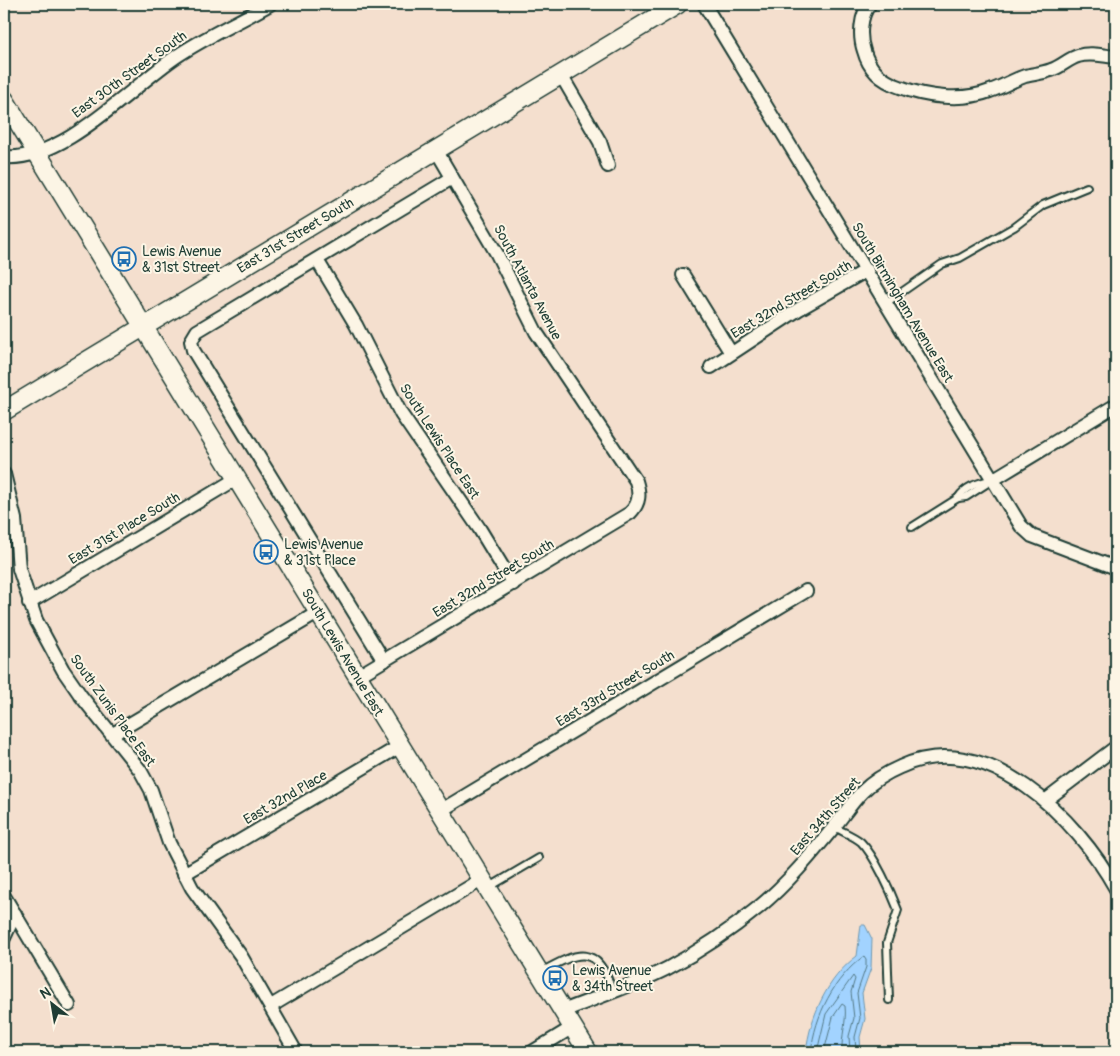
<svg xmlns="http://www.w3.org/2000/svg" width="1120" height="1056" font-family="Pangolin,sans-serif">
<rect width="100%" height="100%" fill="#f4dfce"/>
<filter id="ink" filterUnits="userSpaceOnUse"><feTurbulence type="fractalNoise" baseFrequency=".02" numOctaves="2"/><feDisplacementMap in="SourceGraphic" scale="10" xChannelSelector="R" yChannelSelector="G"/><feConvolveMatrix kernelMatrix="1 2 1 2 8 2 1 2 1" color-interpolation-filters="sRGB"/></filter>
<g filter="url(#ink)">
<path fill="#a2d3ff" stroke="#6e97ae" d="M861 925H865L872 939 871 968 862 993 865 1019 860 1037 861 1052H806C810 1017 827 978 857 956Z"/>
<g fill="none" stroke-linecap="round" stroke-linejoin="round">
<g stroke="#537985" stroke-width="1">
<path d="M811 1052C815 1015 834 978 864 956L866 959V967L857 993 860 1018 855 1037 856 1052"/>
<polyline points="817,1052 826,1014 853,976 855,979 851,992 854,1018 849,1036 850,1052"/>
<path d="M824 1052 833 1017 842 1004 845 1006C847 1022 841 1036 842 1052"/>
</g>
<g stroke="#1f3d34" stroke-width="10">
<g id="lane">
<polyline points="886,303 942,264 960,258 1014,227 1043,205 1087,187"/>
<path d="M958 498C965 487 977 483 990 480"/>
<polyline points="912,527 958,498 966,497 994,479"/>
<path d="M834 827C843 832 854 836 861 842 875 856 891 892 898 910L887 943 889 1000"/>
<polyline points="488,888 539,858"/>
<path d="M541 972C579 951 597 943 613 992"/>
</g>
</g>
<g stroke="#1f3d34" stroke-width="16">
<g id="street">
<polyline points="704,4 1021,526 1032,536 1116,568"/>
<path d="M870 4C860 15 859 37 864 51 869 70 882 81 900 87 926 97 962 102 990 91 1002 87 1013 80 1025 76 1033 74 1043 73 1051 70 1061 67 1068 59 1078 56 1090 52 1104 56 1116 57"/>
<polyline points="561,75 600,142 608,166"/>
<path d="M4 157C64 162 129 88 177 56 207 36 239 22 270 4"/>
<polyline points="317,260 356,325 401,414 479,528 513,584"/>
<polyline points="683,275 731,353"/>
<polyline points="711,367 799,309 867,270"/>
<polyline points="4,474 15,519 19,569 36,620 63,670 81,696 140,770 151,790 169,843 192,888 241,956 296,1052"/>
<polyline points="994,479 1116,405"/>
<polyline points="29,603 236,479"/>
<polyline points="384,661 193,350 191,341 197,331 452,178"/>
<path d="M358 676 630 513C640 503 640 494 636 481L536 332 497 254 436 150"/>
<polyline points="113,734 319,612"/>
<polyline points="1045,801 1116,747"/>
<polyline points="440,811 806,591"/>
<polyline points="184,874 400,746"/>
<polyline points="4,896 69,1005"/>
<polyline points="4,938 15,914"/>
<polyline points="271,1006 483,879"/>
<path d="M563 1011C598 997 635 985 668 968 700 951 731 930 759 907 787 884 811 855 834 827 843 816 852 802 862 792 873 781 886 773 900 767 987 726 1078 820 1116 889"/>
<polyline points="532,1052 573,1027"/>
</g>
</g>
<g stroke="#1f3d34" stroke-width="21">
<g id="secondary">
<polyline points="4,99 588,1052"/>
<polyline points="4,411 678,4"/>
</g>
</g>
<use href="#lane" stroke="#fcf5e5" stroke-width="6"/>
<use href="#street" stroke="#fcf5e5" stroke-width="12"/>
<use href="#secondary" stroke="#fcf5e5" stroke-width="18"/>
</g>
</g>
<defs>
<g id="bus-ring" transform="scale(1.25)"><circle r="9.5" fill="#fcf5e5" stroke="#1f6fb2" stroke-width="1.5"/><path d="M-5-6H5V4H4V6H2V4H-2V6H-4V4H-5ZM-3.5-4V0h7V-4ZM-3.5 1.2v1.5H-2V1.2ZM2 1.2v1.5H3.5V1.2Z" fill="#1f6fb2"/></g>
</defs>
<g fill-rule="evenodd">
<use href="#bus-ring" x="124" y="259"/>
<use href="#bus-ring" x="266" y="552"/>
<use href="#bus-ring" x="555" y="978"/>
</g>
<g text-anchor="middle" stroke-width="4" stroke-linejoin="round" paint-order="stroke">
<g font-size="14" fill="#1f3d34" stroke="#fcf5e5">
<text transform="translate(129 74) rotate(-36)" y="5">East 30th Street South</text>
<text transform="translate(295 235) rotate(-31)" y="5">East 31st Street South</text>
<text transform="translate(528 282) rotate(62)" y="5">South Atlanta Avenue</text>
<text transform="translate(791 299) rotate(-31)" y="5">East 32nd Street South</text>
<text transform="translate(903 302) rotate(59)" y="5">South Birmingham Avenue East</text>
<text transform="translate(440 441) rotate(57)" y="5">South Lewis Place East</text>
<text transform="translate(124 528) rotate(-31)" y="5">East 31st Place South</text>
<text transform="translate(493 578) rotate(-31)" y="5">East 32nd Street South</text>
<text transform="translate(343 652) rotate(59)" y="5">South Lewis Avenue East</text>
<text transform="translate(615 688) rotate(-31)" y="5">East 33rd Street South</text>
<text transform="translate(113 710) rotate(54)" y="5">South Zunis Place East</text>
<text transform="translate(285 797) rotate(-30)" y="5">East 32nd Place</text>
<text transform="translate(825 816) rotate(-49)" y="5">East 34th Street</text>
</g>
<g font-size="14" fill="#1f3d34" stroke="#fcf5e5" text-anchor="start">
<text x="142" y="256">Lewis Avenue<tspan x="142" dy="16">&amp; 31st Street</tspan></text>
<text x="284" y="549">Lewis Avenue<tspan x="284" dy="16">&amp; 31st Place</tspan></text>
<text x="572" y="975">Lewis Avenue<tspan x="572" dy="16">&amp; 34th Street</tspan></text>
</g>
</g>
<rect width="1120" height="1056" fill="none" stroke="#fcf5e5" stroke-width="20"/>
<rect x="10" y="10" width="1100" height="1036" fill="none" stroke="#1f3d34" stroke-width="2" filter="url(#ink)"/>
<g transform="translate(52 1004) rotate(329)" stroke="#fcf5e5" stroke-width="4" paint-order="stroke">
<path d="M0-4L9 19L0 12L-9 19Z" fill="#1f3d34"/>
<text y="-8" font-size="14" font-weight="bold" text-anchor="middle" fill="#1f3d34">N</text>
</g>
</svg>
